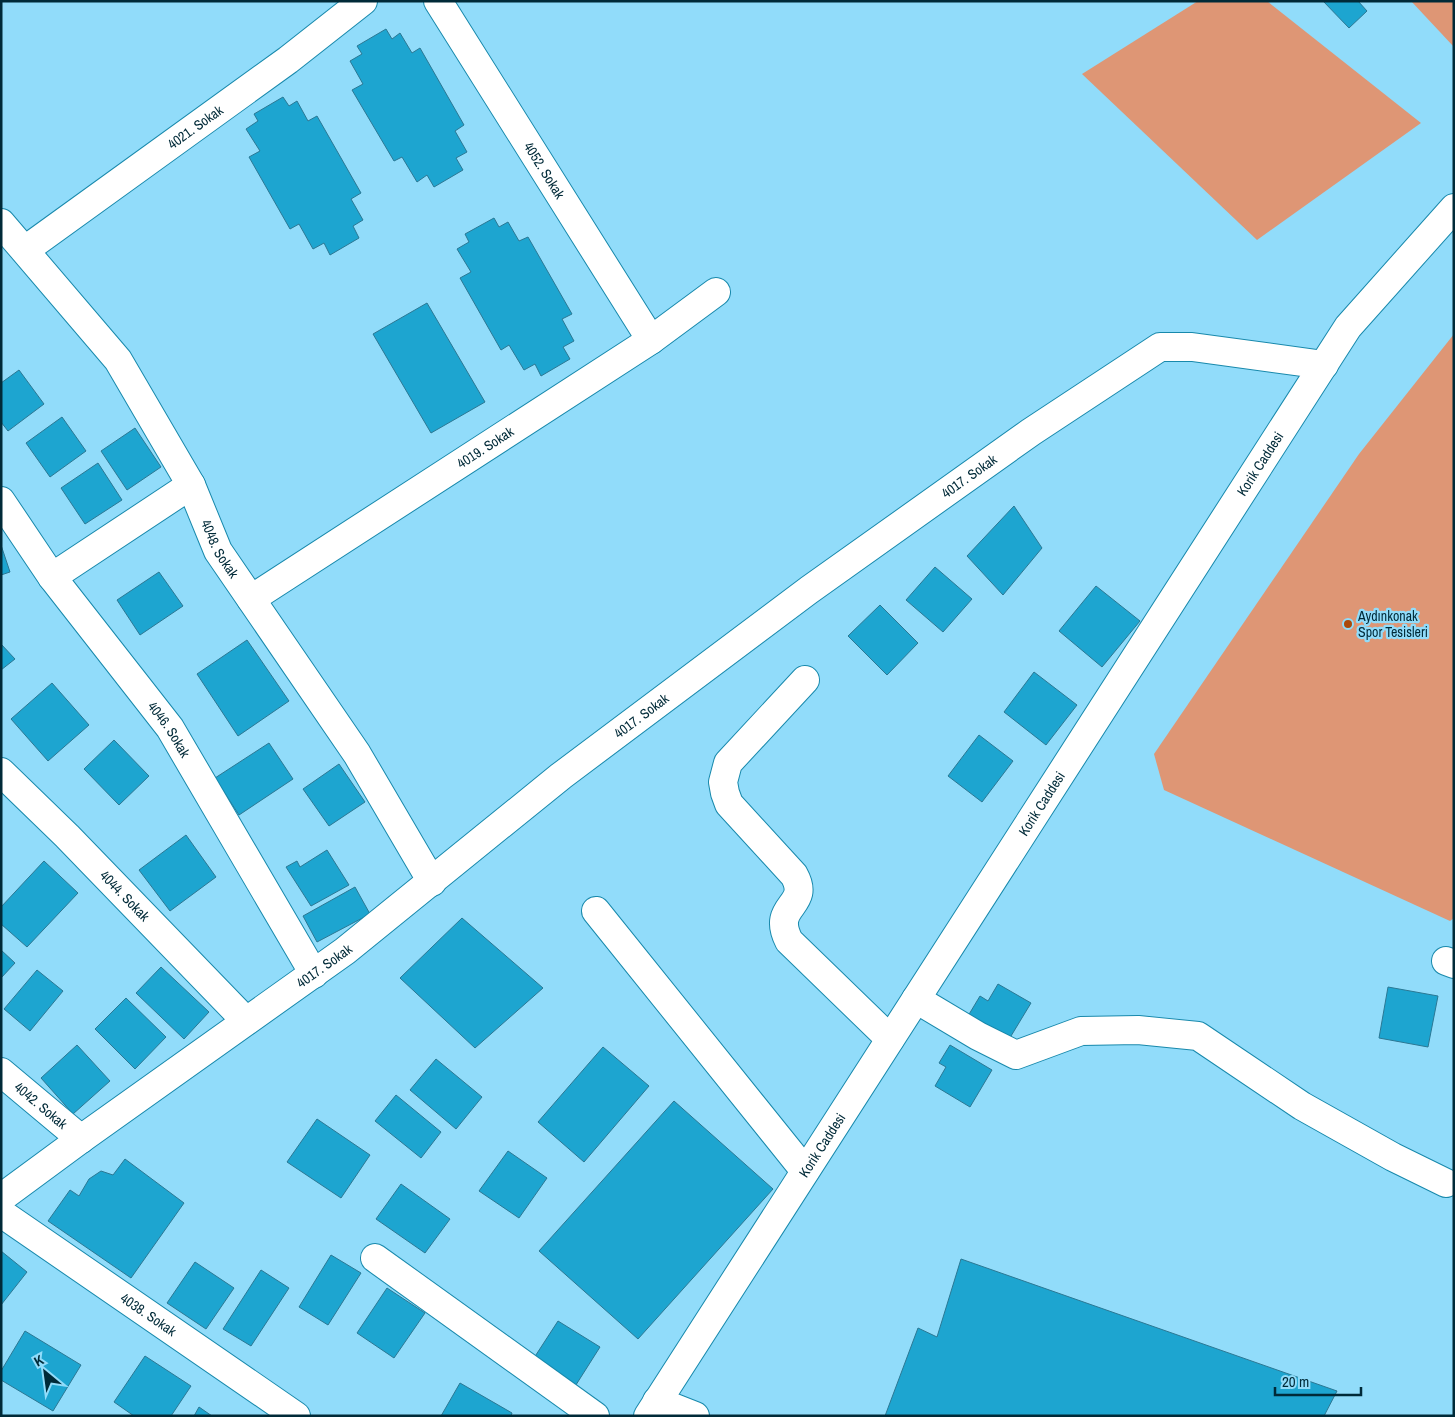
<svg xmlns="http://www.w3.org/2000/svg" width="1455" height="1417" font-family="'Archivo Narrow',sans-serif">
<rect width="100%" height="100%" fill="#91dcfa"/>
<g fill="#de9675">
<polygon points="1198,1 1267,1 1421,123 1257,240 1082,74"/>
<polygon points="1411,1 1454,1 1454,47"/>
<polygon points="1454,334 1454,918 1450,921 1164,790 1154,754 1359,454"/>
</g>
<g fill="#1da5d0" stroke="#2b7894">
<polygon points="1323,1 1358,1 1367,11 1349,28"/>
<polygon points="386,29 392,39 400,33 412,53 420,48 464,125 455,131 467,152 456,158 463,170 434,187 427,175 417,182 402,157 394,161 352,90 363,84 350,61 362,54 357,46"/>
<polygon points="283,97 289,106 297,101 308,121 317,116 361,193 351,199 363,220 353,226 359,238 330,255 324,243 313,249 299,224 290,229 249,157 260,151 246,129 258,121 254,114"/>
<polygon points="494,218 499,227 508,222 519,241 528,237 572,314 562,319 574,341 563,347 570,359 541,376 535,364 524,370 509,345 501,350 460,278 471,272 457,249 469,242 465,234"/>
<polygon points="427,303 485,402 431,433 373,334"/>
<polygon points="19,370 44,404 8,431 1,422 1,383"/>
<polygon points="62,417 86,451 50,477 26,443"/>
<polygon points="135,428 161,467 127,490 101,451"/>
<polygon points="98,463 122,500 85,524 61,488"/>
<polygon points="1014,506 1042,548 1003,595 967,556"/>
<polygon points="1,545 10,572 1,575"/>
<polygon points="935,567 972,599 943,632 906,600"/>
<polygon points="159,572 183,606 140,635 117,600"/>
<polygon points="1096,586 1140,621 1102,667 1059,631"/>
<polygon points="880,605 918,643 887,675 848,636"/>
<polygon points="247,640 289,701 238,736 197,674"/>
<polygon points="1,644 15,659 1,670"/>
<polygon points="1034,672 1077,705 1046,745 1004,712"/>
<polygon points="52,683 89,725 48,761 11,719"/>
<polygon points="979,735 1013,761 982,802 948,776"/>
<polygon points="114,740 149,776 119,805 84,769"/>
<polygon points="269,743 293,779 239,815 215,778"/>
<polygon points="339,764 365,802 329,826 303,789"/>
<polygon points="186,835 216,877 170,911 139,870"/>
<polygon points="327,850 349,885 311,906 286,867 297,861 300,867"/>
<polygon points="44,861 78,893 27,947 1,924 1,907"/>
<polygon points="355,887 370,914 317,942 303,916"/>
<polygon points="462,918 543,988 475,1048 400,978"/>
<polygon points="1,950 15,963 1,978"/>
<polygon points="161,967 209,1012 184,1039 136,993"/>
<polygon points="37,970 63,991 30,1031 4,1009"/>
<polygon points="998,984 1031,1003 1008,1041 968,1016 980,996 988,1001"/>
<polygon points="1388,987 1438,996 1428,1047 1379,1038"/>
<polygon points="126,998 166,1037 135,1069 95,1029"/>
<polygon points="77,1045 110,1081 73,1114 41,1078"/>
<polygon points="950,1045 992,1070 970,1107 935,1086 946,1067 939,1063"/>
<polygon points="603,1047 649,1086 584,1162 538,1122"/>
<polygon points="436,1059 482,1097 456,1129 410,1090"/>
<polygon points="396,1095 441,1132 421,1158 375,1121"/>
<polygon points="674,1101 773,1189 638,1339 539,1251"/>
<polygon points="317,1119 370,1155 341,1198 287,1162"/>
<polygon points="508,1151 547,1178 519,1218 479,1191"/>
<polygon points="125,1159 184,1203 131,1278 48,1221 70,1190 79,1196 89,1179 101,1171 113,1175"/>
<polygon points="401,1184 450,1219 425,1253 376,1219"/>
<polygon points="1,1251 27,1272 1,1305"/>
<polygon points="331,1255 361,1273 328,1325 299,1307"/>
<polygon points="961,1259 1337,1391 1324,1416 885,1416 918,1328 937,1337"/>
<polygon points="195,1262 234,1288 206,1329 167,1303"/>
<polygon points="261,1270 289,1288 251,1346 223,1329"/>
<polygon points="387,1288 425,1313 394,1358 357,1333"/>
<polygon points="558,1321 600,1347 574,1388 532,1361"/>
<polygon points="25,1331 81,1365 53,1411 1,1380 1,1371"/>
<polygon points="145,1356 191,1386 171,1416 134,1416 114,1402"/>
<polygon points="460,1383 512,1413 511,1416 441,1416"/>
<polygon points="199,1407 212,1416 194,1416"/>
</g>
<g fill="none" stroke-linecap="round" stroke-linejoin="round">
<g stroke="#1889ac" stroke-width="30">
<g id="minor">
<path id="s1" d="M438 1 651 340"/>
<path id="s2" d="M1 223 118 360 191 485 218 551 357 754 432 882"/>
<path id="s3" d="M25 250 288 60 363 1"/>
<path id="s4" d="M1 501 52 577 170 728 314 974"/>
<polyline points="52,577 191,485"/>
<path id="s5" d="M251 599 651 340 716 292"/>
<path d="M805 680 728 763 723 782 725 793 729 804 794 875C812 907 770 904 789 941L890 1039"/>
<path id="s6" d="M1 772 67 836 246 1021"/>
<polyline points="596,911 805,1171"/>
<polyline points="1446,961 1454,964"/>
<polyline points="916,999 978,1036 1016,1055 1081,1031 1138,1030 1198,1036 1302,1106 1393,1157 1446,1183"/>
<path id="s7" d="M1 1072 81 1139"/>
<path id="s8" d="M1 1198 81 1139 345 951 561 776 809 590 1031 432 1160 347H1192L1324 365"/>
<path id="s9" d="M1 1213 296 1416"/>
<polyline points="375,1258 595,1416"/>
<polyline points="657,1401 695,1416"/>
<path id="s10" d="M648 1416 1348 327 1454 208"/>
</g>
</g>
<use href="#minor" stroke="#fff" stroke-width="28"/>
</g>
<circle fill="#ab490b" stroke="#91dcfa" stroke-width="2" cx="1348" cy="624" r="5"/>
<g text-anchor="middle" stroke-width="4.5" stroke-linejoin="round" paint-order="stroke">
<g font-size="14" fill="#002a38" stroke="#91dcfa">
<text dy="5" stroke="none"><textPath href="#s3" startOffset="210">4021. Sokak</textPath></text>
<text dy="5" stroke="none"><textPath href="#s1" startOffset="200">4052. Sokak</textPath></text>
<text dy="5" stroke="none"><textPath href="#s5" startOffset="279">4019. Sokak</textPath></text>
<text dy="5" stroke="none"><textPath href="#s10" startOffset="1132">Korik Caddesi</textPath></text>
<text dy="5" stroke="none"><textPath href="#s8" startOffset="1208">4017. Sokak</textPath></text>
<text dy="5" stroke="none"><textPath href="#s2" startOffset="395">4048. Sokak</textPath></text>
<text dy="5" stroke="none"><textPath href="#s8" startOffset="802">4017. Sokak</textPath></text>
<text dy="5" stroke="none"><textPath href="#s4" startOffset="284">4046. Sokak</textPath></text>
<text dy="5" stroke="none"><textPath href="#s10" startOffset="728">Korik Caddesi</textPath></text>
<text dy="5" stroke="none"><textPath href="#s6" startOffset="175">4044. Sokak</textPath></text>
<text dy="5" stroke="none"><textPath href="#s8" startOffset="398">4017. Sokak</textPath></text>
<text dy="5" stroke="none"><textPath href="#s7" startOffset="52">4042. Sokak</textPath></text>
<text dy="5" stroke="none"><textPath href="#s10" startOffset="322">Korik Caddesi</textPath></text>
<text dy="5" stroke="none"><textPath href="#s9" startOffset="179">4038. Sokak</textPath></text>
</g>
<g font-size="14" fill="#002a38" stroke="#91dcfa" text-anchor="start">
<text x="1358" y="621">Aydınkonak<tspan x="1358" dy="16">Spor Tesisleri</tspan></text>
</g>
</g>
<rect width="1455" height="1417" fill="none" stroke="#002a38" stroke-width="5"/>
<g transform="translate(45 1372) rotate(331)" stroke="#91dcfa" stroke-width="4" paint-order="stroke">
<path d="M0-4L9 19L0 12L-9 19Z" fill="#002a38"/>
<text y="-8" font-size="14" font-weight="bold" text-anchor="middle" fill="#002a38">K</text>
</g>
<path d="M1275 1387v8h86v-8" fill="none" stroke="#002a38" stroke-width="2.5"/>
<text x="1282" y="1387" font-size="15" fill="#002a38" stroke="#91dcfa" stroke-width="4" paint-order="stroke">20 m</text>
</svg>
